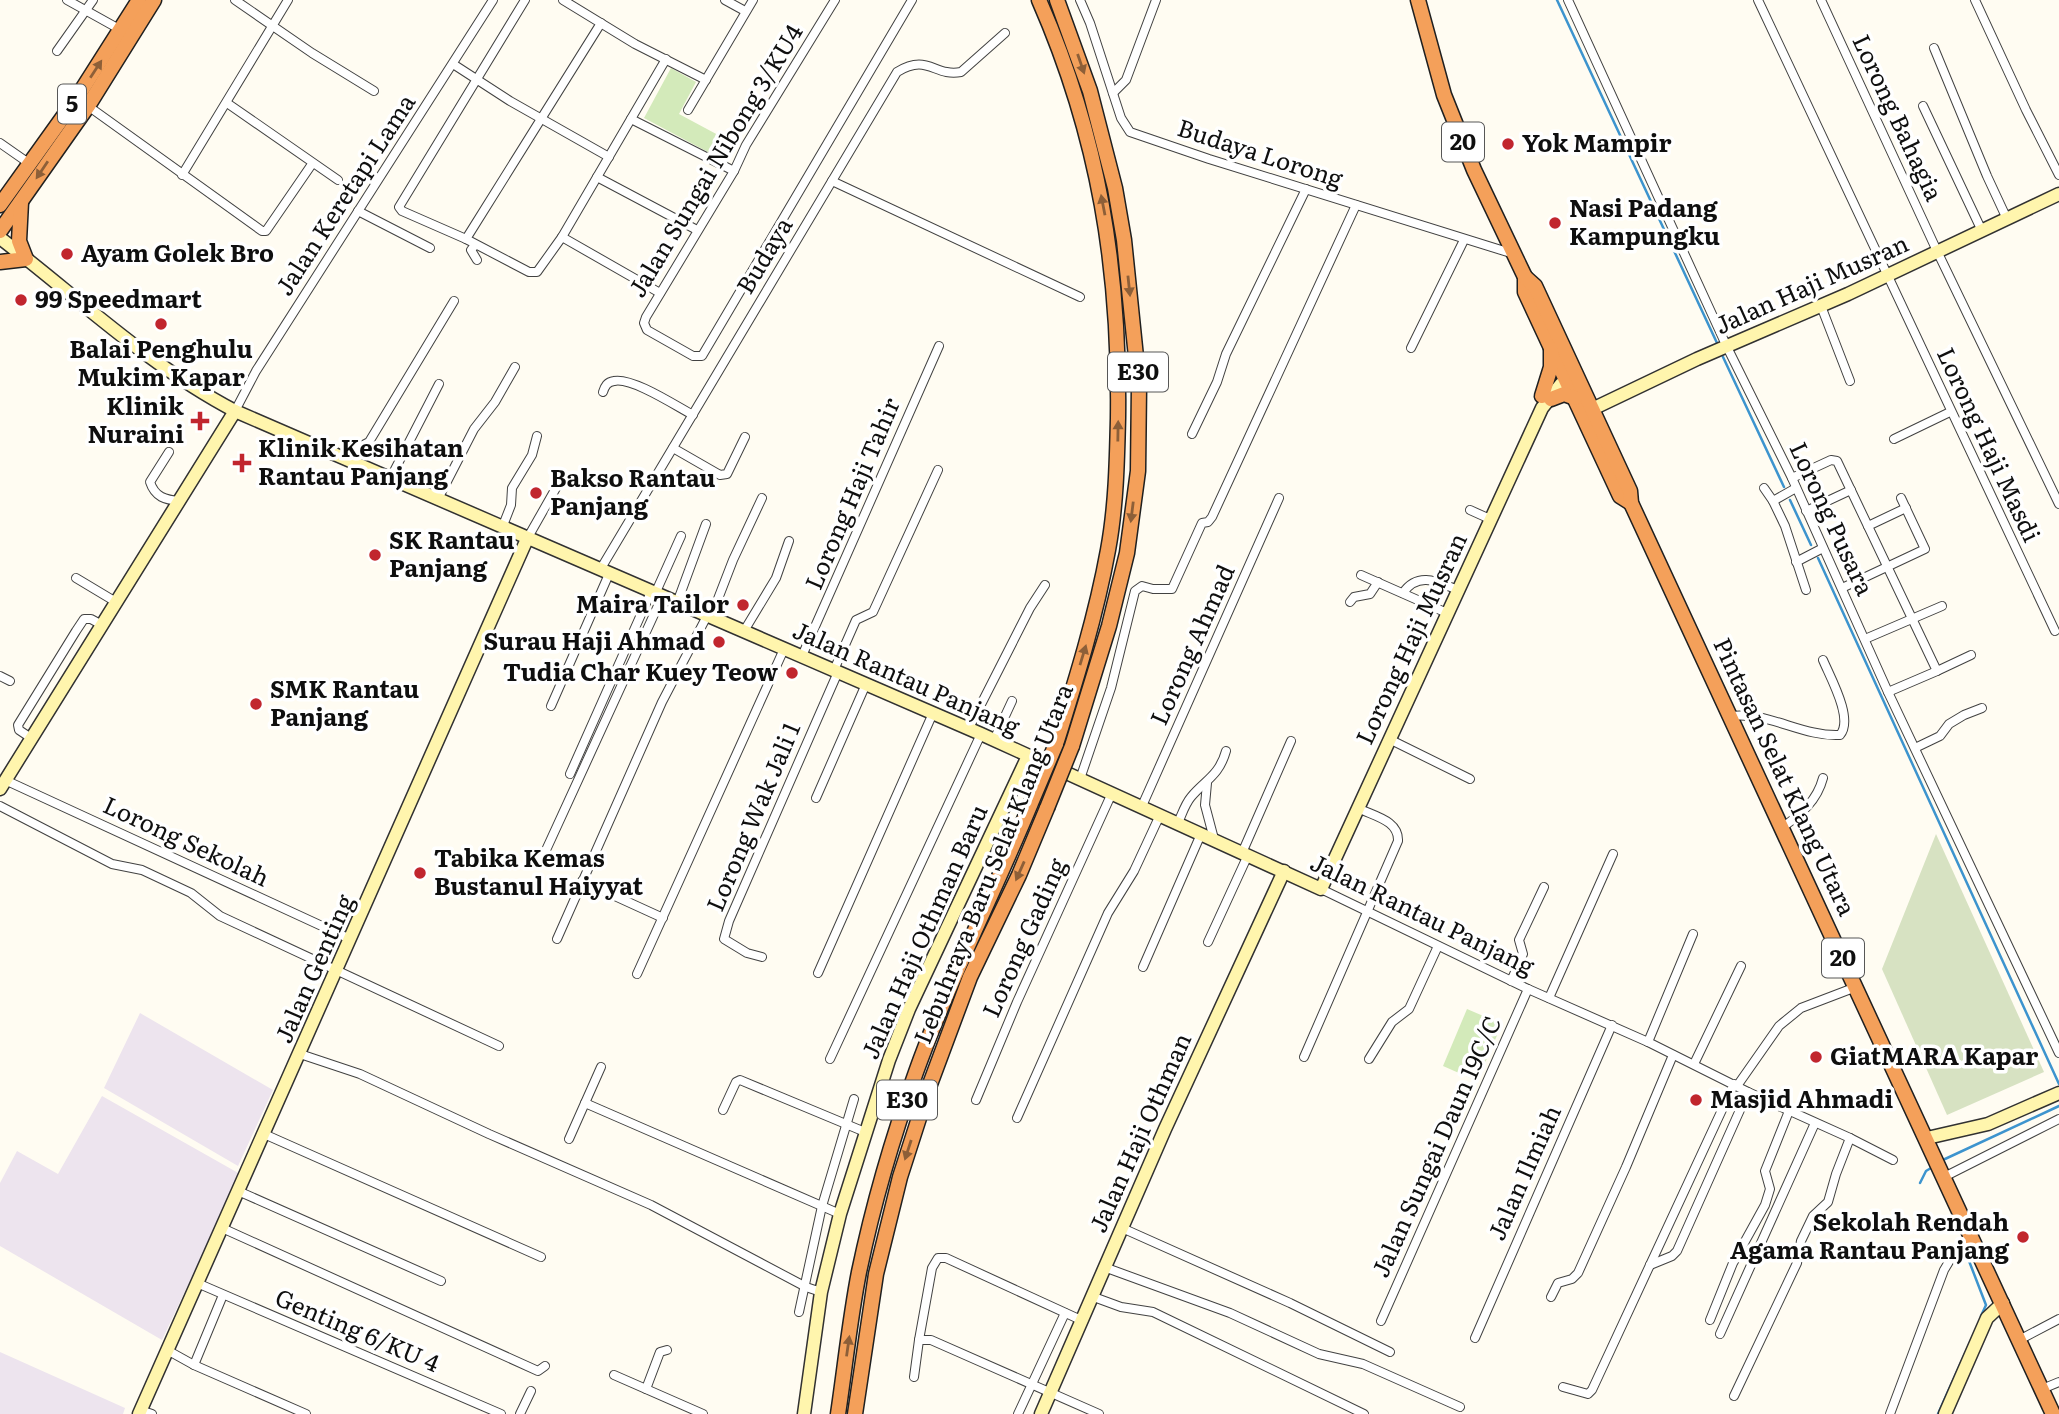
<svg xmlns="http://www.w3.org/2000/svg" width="2059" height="1414" font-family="Literata,serif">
<rect width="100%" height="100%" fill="#fffcf2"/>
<g fill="#ede4ee">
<polygon points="140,1013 273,1090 238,1166 104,1088"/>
<polygon points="102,1096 240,1174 162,1340 0,1246 0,1183 17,1151 58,1174"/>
<polygon points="0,1352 125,1408 123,1414 0,1414"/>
</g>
<g fill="#d3eaba">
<polygon points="671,68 696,82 679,114 733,143 723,160 644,118"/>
<polygon points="1467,1009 1502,1024 1477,1081 1443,1066"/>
</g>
<polygon fill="#d7e2c2" points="1936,834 2044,1072 1947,1115 1882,969"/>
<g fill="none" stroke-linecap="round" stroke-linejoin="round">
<g stroke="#3d94ce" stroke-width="2.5">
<polyline points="1557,0 1717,343"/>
<polyline points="1723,357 1784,487"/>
<polyline points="1790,500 1811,545"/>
<polyline points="1818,558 2059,1084"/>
<polyline points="1945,1159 2059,1106"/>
<polyline points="1920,1183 1926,1171 1931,1168"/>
<polyline points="1964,1248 1986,1305 1981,1316"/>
<polyline points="1938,1414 1976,1329"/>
</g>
<g stroke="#424242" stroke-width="10">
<g id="street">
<polyline points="67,0 121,30"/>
<polyline points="235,0 312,53 374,91"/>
<polyline points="525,0 399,207 402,211 466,239 529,272 537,272 562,237 666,59"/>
<polyline points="563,0 635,44 706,80"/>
<polyline points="725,0 745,11"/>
<polyline points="835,0 746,145 734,171 646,317 644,323 647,330 693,356 702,356 912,0"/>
<polyline points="1080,0 1090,23 1121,118 1130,132 1209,159 1514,254"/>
<polyline points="1568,0 1727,347 1792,478 1888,692 2059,1053"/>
<polyline points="1758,0 2055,631"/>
<polyline points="1821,0 1937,251 2059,504"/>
<polyline points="1975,0 2026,110 2059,175"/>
<polyline points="1934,48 1987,176 2007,219"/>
<polyline points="57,51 93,0"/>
<polyline points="453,64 510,101 609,157"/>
<polyline points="1113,93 1126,80 1156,0"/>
<polyline points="227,103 338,180"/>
<polyline points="88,106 262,231 266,231 312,164"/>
<polyline points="1923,106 1982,231"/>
<polyline points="688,110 753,0"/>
<polyline points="631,119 734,171"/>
<polyline points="0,143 30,164"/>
<polyline points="182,175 288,0"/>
<polyline points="597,177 697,230"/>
<polyline points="832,181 1080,297"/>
<polyline points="358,211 430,248"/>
<polyline points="562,237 660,293"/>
<polyline points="466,239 601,23"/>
<polyline points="475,245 471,250 477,260"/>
<polyline points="1821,306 1850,381"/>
<polyline points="1411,348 1464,240"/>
<path d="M603 392C605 386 607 382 614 381 632 377 676 406 693 415"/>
<polyline points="235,411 256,371 493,0"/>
<polyline points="1192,434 1217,382 1226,354 1306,189"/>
<polyline points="1894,439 1950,412"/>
<polyline points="673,448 720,475 727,474 745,437"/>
<path d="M169 452 150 482C155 497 165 500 180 501"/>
<polyline points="341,457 369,442 454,301"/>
<polyline points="1792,478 1831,460 1837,461 1937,671 1888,692"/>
<polyline points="390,479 439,384"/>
<polyline points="1764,488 1773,501"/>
<polyline points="1796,488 1773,501 1785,526 1806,590"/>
<polyline points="438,499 474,429 495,402 515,367"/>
<polyline points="1470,510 1490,519"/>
<polyline points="1806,511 1851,490"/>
<polyline points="1868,526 1906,508"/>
<polyline points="502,528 511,505 512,488 532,455 537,436"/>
<polyline points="527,539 556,488"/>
<polyline points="1796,562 1823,548"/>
<path d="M600 570 897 72C928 53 934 77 961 72L1005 33"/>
<polyline points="1361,575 1447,613"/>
<polyline points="76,578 116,602"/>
<polyline points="1842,588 1925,549 1901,498"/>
<path d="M1403 593C1418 571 1438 582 1458 590"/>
<polyline points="655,594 681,536"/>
<polyline points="1350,602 1354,597 1370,594 1378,582"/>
<polyline points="677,603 706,524"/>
<polyline points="711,617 733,560 762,498"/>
<polyline points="744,631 776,578 789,541"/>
<polyline points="1865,639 1942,606"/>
<polyline points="802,656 939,346"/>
<polyline points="834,670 856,620 873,612 938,470"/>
<polyline points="1937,671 1971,655"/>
<polyline points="0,676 10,681"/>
<polyline points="551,706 609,574"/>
<path d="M1730 716C1768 711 1802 737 1840 735 1854 719 1830 677 1823 660"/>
<polyline points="969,728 1030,608 1045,585"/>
<polyline points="31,738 19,730 18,725 76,631 84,619 91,619 102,625"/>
<polyline points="1389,739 1470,779"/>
<polyline points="994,740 1012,701"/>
<polyline points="1915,748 1940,736 1949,724 1964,715 1982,708"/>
<polyline points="570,774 651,592"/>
<polyline points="1080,779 1111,688 1135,591 1142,586 1153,589 1172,589 1202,523 1208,522 1212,517 1356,205"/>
<polyline points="5,780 350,939"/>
<polyline points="1207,783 1205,805 1214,839"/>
<polyline points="816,798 866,684"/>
<polyline points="0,806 112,864 142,870 191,893 220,916 499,1046"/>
<polyline points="1142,806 1279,498"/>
<path d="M1178 823C1182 814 1185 804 1191 797 1205 780 1219 776 1226 751"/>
<path d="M1783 827C1801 814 1817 801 1823 778"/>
<polyline points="1242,853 1291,741"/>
<polyline points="541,861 662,597"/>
<polyline points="582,881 663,918"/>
<polyline points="1321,889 1528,989 1648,1042 1748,1092 1850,1138 1893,1160"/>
<polyline points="557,939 662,702 707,616"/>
<polyline points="1208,942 1248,855"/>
<polyline points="762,957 747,953 724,939 729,921 838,672"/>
<polyline points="1143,967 1201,834"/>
<polyline points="818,973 933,713"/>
<polyline points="637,974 784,649"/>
<polyline points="1511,981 1523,954 1519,940 1544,887"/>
<polyline points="1549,998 1613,854"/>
<polyline points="1648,1042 1693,934"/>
<polyline points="300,1054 360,1074 489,1134 651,1205 806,1287 821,1292"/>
<path d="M1304 1057 1398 841C1399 820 1373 816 1358 808"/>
<polyline points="830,1059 981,734"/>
<polyline points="1369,1059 1392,1022 1409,1009 1438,946"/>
<polyline points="1694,1064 1741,966"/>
<polyline points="1737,1086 1779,1026 1801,1008 1856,987"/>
<polyline points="976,1100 1017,1002 1112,793"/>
<polyline points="585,1103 601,1067"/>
<polyline points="723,1110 736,1082 740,1080 865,1132"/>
<polyline points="1017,1118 1108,913 1134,871 1160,815"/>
<polyline points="264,1134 541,1257"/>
<polyline points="569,1139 585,1103 840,1214"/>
<polyline points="1944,1177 2059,1119"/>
<polyline points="238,1191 441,1281"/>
<polyline points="222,1228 538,1371 545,1366"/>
<polyline points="1122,1228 1290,1303 1390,1352"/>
<polyline points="1650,1265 1672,1256 1677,1251 1748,1092"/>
<polyline points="1104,1267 1230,1313 1319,1354 1363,1364 1460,1407"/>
<polyline points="197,1283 501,1414"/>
<polyline points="1091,1296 1121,1307 1153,1312 1364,1414"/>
<polyline points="1551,1297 1558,1283 1572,1279 1578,1273 1626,1167 1673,1055"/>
<polyline points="799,1312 822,1206 854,1099"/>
<polyline points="1710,1320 1733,1263 1765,1205 1770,1189 1765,1171 1789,1111"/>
<polyline points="1381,1321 1528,989"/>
<polyline points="1720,1334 1815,1123"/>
<polyline points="1475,1338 1612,1025"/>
<polyline points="919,1340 932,1268 938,1258 946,1258 1081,1320"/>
<polyline points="2019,1340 2059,1319"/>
<polyline points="167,1350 194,1365 306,1414"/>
<polyline points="194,1365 223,1295"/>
<polyline points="614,1375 703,1414"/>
<polyline points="914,1377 919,1340 931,1340 1099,1414"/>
<polyline points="1563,1387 1588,1394 1592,1390 1734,1084"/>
<polyline points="646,1389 660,1352 667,1350"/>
<polyline points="2042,1389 2059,1382"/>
<polyline points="1734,1396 1797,1263 1801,1241 1813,1216 1828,1202 1836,1174 1850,1138"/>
<polyline points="140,1410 152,1414"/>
<polyline points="520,1414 531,1391"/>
<polyline points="1018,1414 1065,1313"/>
<polyline points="1890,1414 1944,1270 1956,1250 1971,1234"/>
</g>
</g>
<g stroke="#313131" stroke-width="15">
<g id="secondary">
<path d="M0 238C77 297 149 366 235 411L981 734 1321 889 1542 408 1561 384 1574 377"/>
<polyline points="1586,412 1697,359 1848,294 2059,194"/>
<polyline points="0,789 235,411"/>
<polyline points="1927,1138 1988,1124 2059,1093"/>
<polyline points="139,1414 527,539"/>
<polyline points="804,1414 821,1292 840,1214 889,1060 909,1009 1028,756"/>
<polyline points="1041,1414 1165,1129 1284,871"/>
<polyline points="1945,1414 1987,1318 2003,1303"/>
</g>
</g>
<g stroke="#202020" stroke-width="17">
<g id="highway">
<path d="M1039 0C1099 137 1120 269 1118 418 1117 462 1116 507 1108 550 1096 616 1076 680 1056 744"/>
<polyline points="1057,0 1090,91 1115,188 1124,240 1139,386 1138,471 1127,553 1109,626 1072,746"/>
<polyline points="1418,0 1444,95 1474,170 1525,277 1525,292 1620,496 1631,503"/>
<polyline points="0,205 76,99 139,0"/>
<polyline points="0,231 88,106 154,0"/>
<polyline points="0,262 26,259 19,241 21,202"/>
<polyline points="1525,277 1535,286 1630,491 1631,503 2053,1414"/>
<polyline points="1542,396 1551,367 1551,349"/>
<polyline points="1551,399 1564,394 1575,398"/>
<path d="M838 1414C845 1367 850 1318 859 1272 873 1205 893 1136 916 1072 949 980 994 893 1031 803"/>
<polyline points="855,1414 876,1274 900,1177 929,1087 970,977 1019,875 1047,808"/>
</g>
</g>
<use href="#street" stroke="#fff" stroke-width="8"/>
<use href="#secondary" stroke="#fff5ad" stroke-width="12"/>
<use href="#highway" stroke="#f4a05a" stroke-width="14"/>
<g stroke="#202020" stroke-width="17" stroke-linecap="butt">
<g id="highway-bridge">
<polyline points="1031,803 1056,744"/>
<polyline points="1047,808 1072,746"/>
</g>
</g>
<use href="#highway-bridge" stroke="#f4a05a" stroke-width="14"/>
</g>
<defs><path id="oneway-solid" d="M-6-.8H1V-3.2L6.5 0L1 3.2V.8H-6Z" transform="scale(1.75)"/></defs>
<g fill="#8d5f38">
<use href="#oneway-solid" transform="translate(1081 64) rotate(71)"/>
<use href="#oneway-solid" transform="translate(96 69) rotate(-57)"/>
<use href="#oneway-solid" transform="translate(42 170) rotate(124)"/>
<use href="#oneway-solid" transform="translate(1103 205) rotate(-101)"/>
<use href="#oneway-solid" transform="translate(1129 286) rotate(84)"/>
<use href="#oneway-solid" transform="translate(1118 431) rotate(-89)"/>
<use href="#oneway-solid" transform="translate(1132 512) rotate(97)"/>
<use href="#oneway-solid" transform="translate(1083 655) rotate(-73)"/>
<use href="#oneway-solid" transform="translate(1020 871) rotate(114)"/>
<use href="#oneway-solid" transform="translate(908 1150) rotate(108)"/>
<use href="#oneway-solid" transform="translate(848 1346) rotate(-82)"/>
</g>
<g fill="#c1262e" stroke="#fff" stroke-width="2.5">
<circle cx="1508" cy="144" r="7"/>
<circle cx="1555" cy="223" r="7"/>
<circle cx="67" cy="254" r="7"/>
<circle cx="21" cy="300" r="7"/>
<circle cx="161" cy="324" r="7"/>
<path d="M196.5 410.5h7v7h7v7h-7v7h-7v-7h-7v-7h7z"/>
<path d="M238.5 452.5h7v7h7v7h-7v7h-7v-7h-7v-7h7z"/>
<circle cx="536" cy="493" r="7"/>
<circle cx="375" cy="555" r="7"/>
<circle cx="743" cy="605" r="7"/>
<circle cx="719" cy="642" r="7"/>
<circle cx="792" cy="673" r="7"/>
<circle cx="256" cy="704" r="7"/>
<circle cx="420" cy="873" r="7"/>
<circle cx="1816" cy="1057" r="7"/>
<circle cx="1696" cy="1100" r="7"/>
<circle cx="2023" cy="1237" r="7"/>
</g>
<g text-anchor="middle" stroke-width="7" stroke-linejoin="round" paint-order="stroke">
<g fill="#fff" stroke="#575757" stroke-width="2">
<rect x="58" y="84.5" width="28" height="39" rx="5"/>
<rect x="1442" y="122.5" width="42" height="39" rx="5"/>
<rect x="1108" y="352.5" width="60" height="39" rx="5"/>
<rect x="1822" y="938.5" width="42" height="39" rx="5"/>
<rect x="877" y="1080.5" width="60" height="39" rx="5"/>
</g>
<g font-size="23" font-weight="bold" fill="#0f0f0f">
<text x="72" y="112">5</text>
<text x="1463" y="150">20</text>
<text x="1138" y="380">E30</text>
<text x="1843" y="966">20</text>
<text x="907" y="1108">E30</text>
</g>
<g font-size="24" fill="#0f0f0f" stroke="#fff">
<text transform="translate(1897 118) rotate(65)" y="8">Lorong Bahagia</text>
<text transform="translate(1260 154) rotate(18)" y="8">Budaya Lorong</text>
<text transform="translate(716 161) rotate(-59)" y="8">Jalan Sungai Nibong 3/KU4</text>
<text transform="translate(346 195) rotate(-57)" y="8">Jalan Keretapi Lama</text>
<text transform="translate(765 256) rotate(-59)" y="8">Budaya</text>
<text transform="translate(1812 285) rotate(-24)" y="8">Jalan Haji Musran</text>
<text transform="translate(1988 445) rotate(65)" y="8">Lorong Haji Masdi</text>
<text transform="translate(853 494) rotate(-67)" y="8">Lorong Haji Tahir</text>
<text transform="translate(1831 519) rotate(65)" y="8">Lorong Pusara</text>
<text transform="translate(1412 639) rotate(-65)" y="8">Lorong Haji Musran</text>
<text transform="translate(1193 645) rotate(-66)" y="8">Lorong Ahmad</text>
<text transform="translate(906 679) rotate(24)" y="8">Jalan Rantau Panjang</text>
<text transform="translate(1784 777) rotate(65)" y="8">Pintasan Selat Klang Utara</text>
<text transform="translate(754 817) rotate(-67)" y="8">Lorong Wak Jali 1</text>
<text transform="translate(186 842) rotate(25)" y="8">Lorong Sekolah</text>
<text transform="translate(994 864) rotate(-68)" y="8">Lebuhraya Baru Selat Klang Utara</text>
<text transform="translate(1422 915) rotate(26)" y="8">Jalan Rantau Panjang</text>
<text transform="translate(925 932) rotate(-66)" y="8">Jalan Haji Othman Baru</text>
<text transform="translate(1025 938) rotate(-66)" y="8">Lorong Gading</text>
<text transform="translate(315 969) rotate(-66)" y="8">Jalan Genting</text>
<text transform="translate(1141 1133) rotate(-66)" y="8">Jalan Haji Othman</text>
<text transform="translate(1437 1147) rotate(-66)" y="8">Jalan Sungai Daun 19C/C</text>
<text transform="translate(1525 1173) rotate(-66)" y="8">Jalan Ilmiah</text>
<text transform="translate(357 1331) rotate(23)" y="8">Genting 6/KU 4</text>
</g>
<g font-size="24" font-weight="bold" fill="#0f0f0f" stroke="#fff" text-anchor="start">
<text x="1522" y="152">Yok Mampir</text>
<text x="1569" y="217">Nasi Padang<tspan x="1569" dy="28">Kampungku</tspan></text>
<text x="81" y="262">Ayam Golek Bro</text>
<text x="35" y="308">99 Speedmart</text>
<text x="161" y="358" text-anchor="middle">Balai Penghulu<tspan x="161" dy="28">Mukim Kapar</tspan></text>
<text x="184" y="415" text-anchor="end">Klinik<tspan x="184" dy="28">Nuraini</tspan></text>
<text x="258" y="457">Klinik Kesihatan<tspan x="258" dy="28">Rantau Panjang</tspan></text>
<text x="550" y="487">Bakso Rantau<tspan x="550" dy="28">Panjang</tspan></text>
<text x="389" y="549">SK Rantau<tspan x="389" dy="28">Panjang</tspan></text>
<text x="729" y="613" text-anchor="end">Maira Tailor</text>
<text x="705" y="650" text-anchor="end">Surau Haji Ahmad</text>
<text x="778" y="681" text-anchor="end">Tudia Char Kuey Teow</text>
<text x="270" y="698">SMK Rantau<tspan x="270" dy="28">Panjang</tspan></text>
<text x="434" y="867">Tabika Kemas<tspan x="434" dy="28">Bustanul Haiyyat</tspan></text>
<text x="1830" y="1065">GiatMARA Kapar</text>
<text x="1710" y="1108">Masjid Ahmadi</text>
<text x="2009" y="1231" text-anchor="end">Sekolah Rendah<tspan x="2009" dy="28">Agama Rantau Panjang</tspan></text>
</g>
</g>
</svg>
